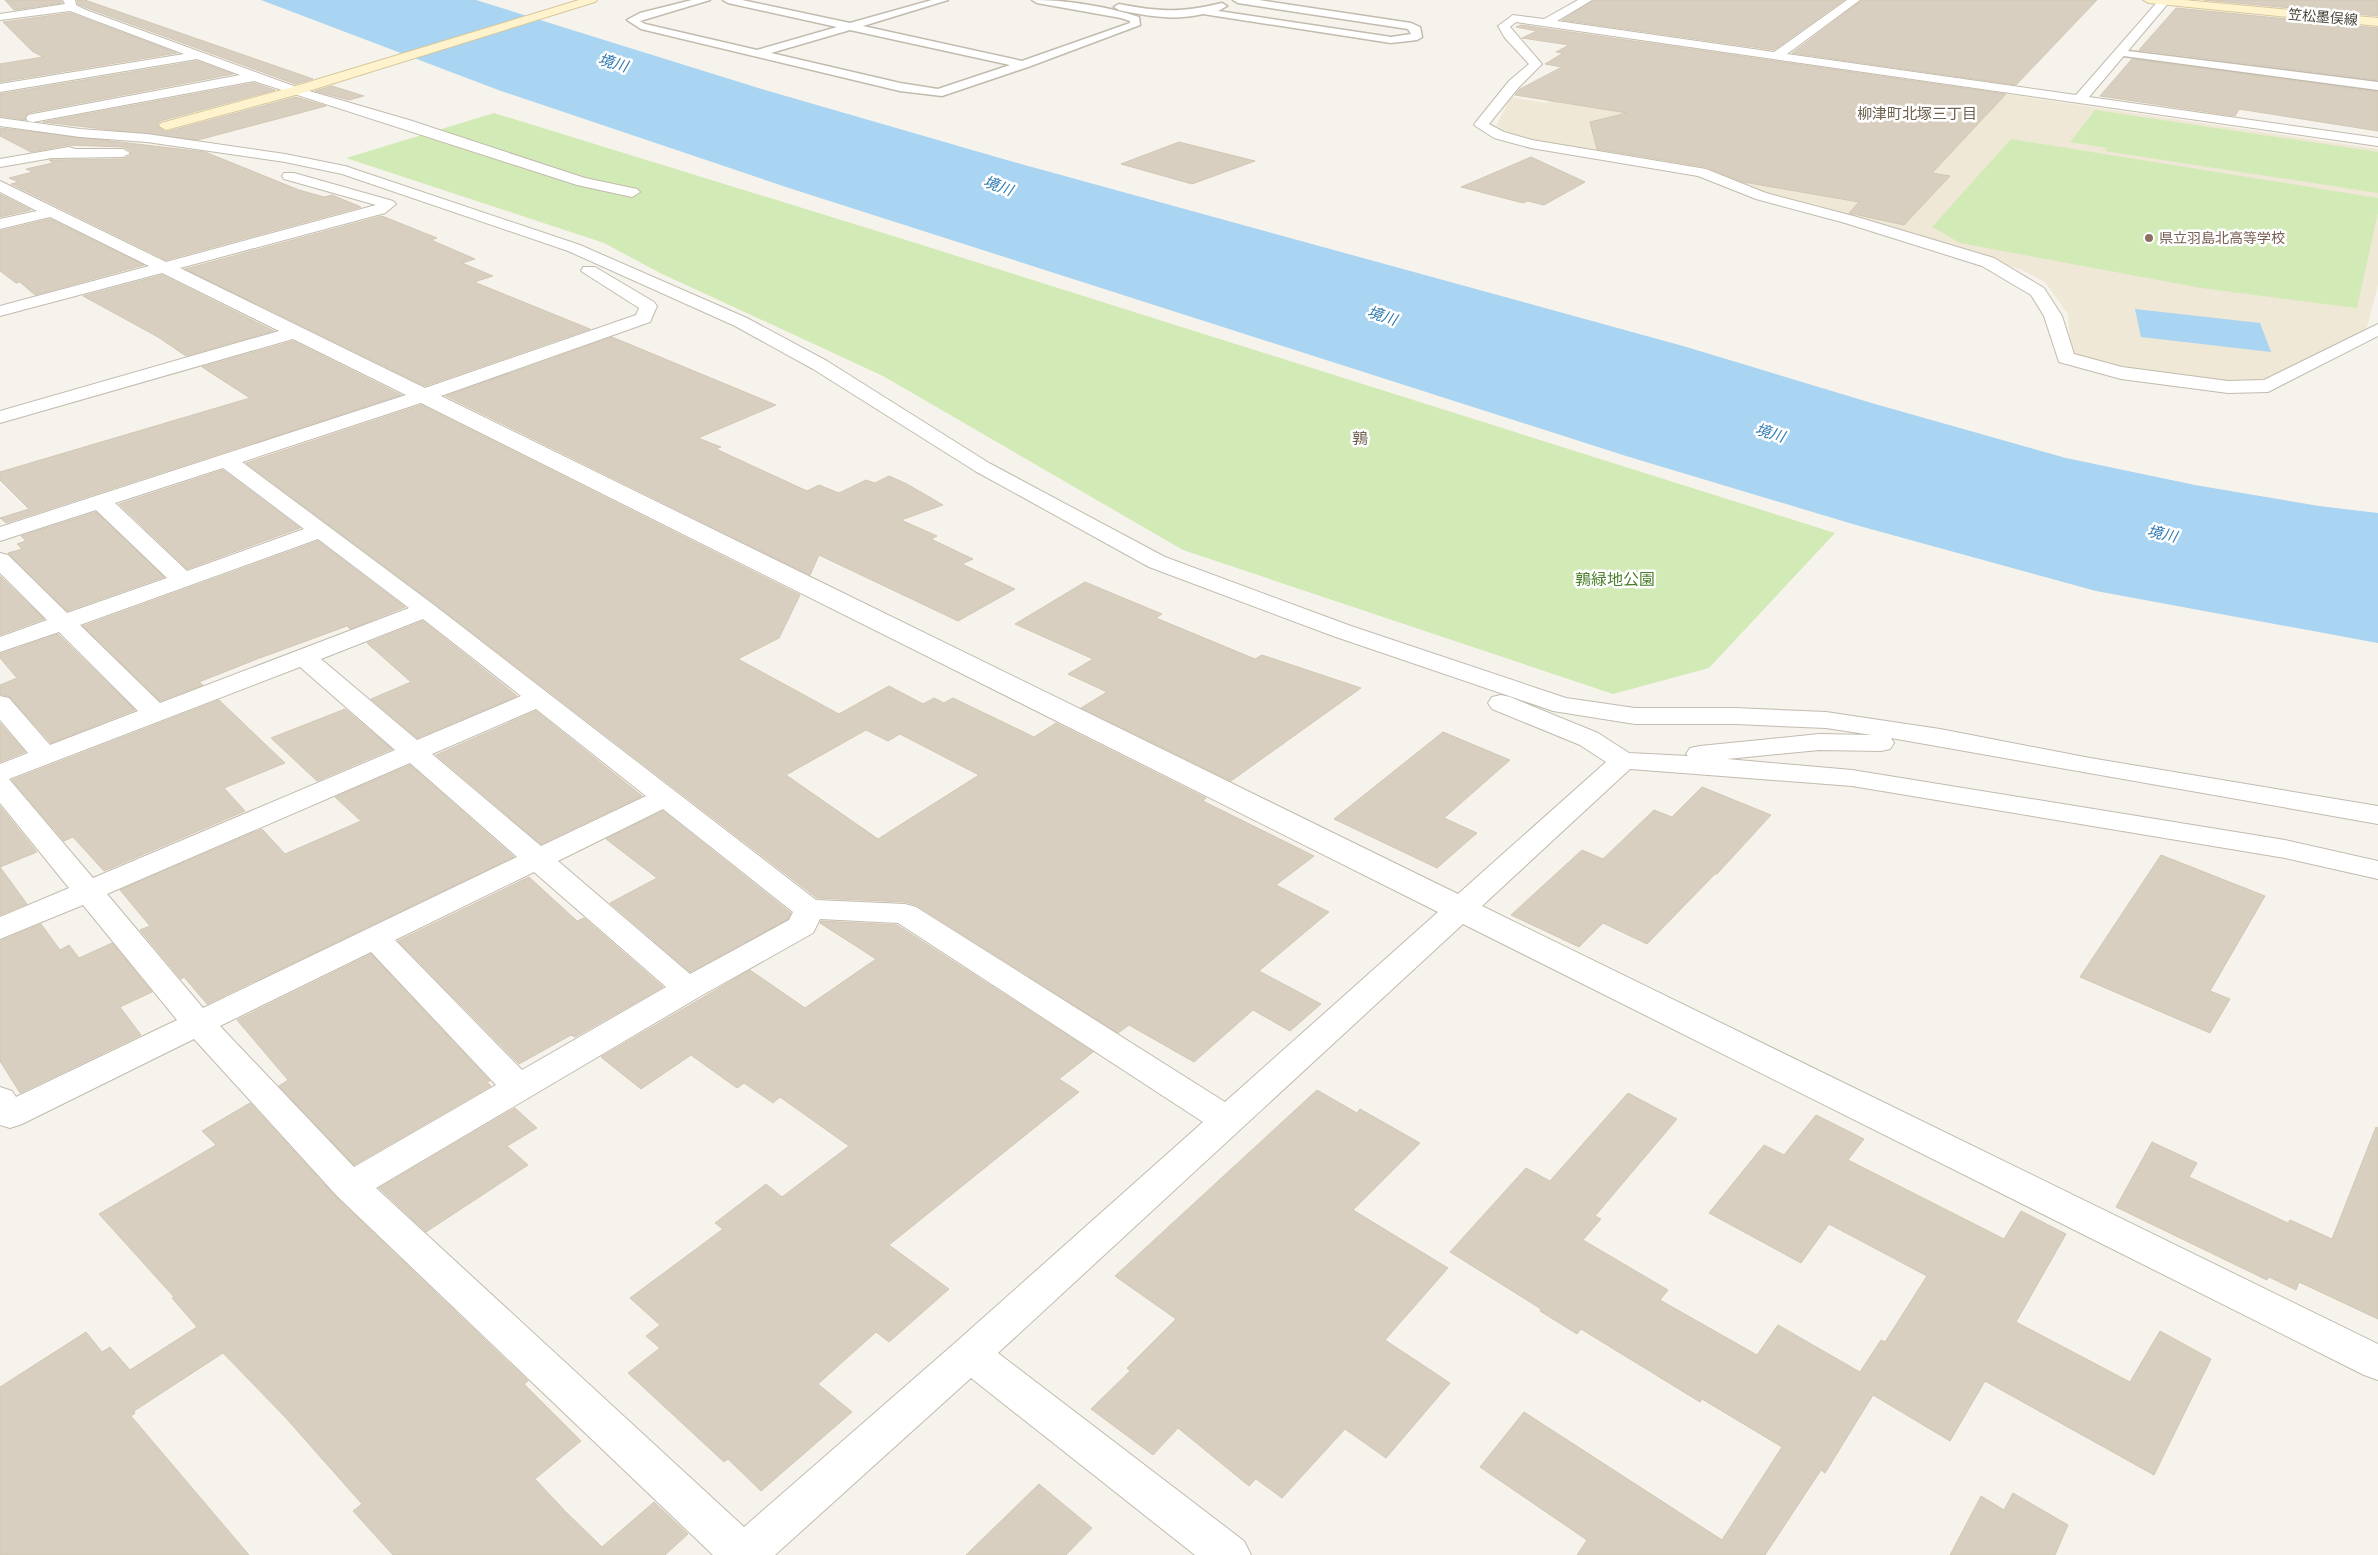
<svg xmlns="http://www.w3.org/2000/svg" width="2378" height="1555" font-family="'Sofia Sans Condensed','Noto Sans JP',sans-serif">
<rect width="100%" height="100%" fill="#f6f3ec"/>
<polygon fill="#efe8d6" points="1646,41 2378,149 2378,285 2366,331 2264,381 2227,383 2106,367 2071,353 2068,314 2045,282 2022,270 1818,205 1760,193 1705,171 1642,157 1537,142 1514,135 1496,126 1511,97 1547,103"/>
<g fill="#d2eab5">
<polygon points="2095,110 2378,152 2378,193 2105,151 2107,148 2070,142"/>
<polygon points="494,113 906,240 1835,533 1709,668 1613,694 1183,550 883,376 660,273 604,243 346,158"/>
<polygon points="2011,139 2378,198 2378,212 2357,308 2201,288 1960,243 1932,227"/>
</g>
<g fill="#a9d4f2">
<polygon points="261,0 476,0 765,90 1021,164 1683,346 1875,404 2066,458 2195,485 2319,506 2378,513 2378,643 2096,591 1856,525 1626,456 789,188 501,91"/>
<polygon points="2135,309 2260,323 2271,352 2141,337"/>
</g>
<g fill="#d8cfc1" stroke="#d3c7b4" fill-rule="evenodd">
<polygon points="5,0 61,0 62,3 14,10"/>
<polygon points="77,0 85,0 313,79 295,84 87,8 78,4"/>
<polygon points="1594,0 1844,0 1774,50 1562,20"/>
<polygon points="1862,0 2097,0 2016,85 1792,53"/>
<polygon points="2204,0 2378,0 2378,16"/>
<polygon points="2176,8 2378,28 2378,80 2139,50"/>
<polygon points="70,13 177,53 0,82 0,64 43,57 32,51 3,22"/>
<polygon points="1521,25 2006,94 1932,173 1950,176 1904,225 1849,213 1859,202 1743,182 1706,167 1597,149 1590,122 1627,113 1515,95 1520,89 1562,67 1545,64 1563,53 1556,52 1569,45 1522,38 1537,31 1516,27"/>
<polygon points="2132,59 2378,92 2378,131 2239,109 2235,116 2100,96"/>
<polygon points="197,61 233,74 28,113 25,120 0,116 0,94"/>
<polygon points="254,83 275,90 160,121 157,126 166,132 296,97 326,106 198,140 43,122"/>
<polygon points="332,86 364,96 349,100 315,91"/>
<polygon points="0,128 205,152 299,190 324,197 332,195 361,207 166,260 11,184 19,182 9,178 33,172 26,169 53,163 49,160 123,159 131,155 131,151 123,147 69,145 31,152 0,136"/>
<polygon points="1179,142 1255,161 1192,184 1121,164"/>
<polygon points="1531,157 1585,182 1544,205 1528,201 1523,203 1461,187"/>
<polygon points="0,194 31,210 0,217"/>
<polygon points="382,216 437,238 431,240 475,259 462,263 493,276 474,282 590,329 425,386 185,269"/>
<polygon points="50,219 144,265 35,295 20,282 16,283 0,271 0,231"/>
<polygon points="162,275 274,331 186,356 158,337 83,296"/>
<polygon points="612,337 776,405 698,438 721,447 716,449 807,491 819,485 839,493 866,480 875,483 889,476 907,484 943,505 901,520 937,536 931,539 973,559 962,564 1015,589 958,621 819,555 810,575 446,396"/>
<polygon points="293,341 401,395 6,523 0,518 29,509 0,480 0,472 250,398 202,367"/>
<path d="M421 405 800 595 779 638 738 659 839 714 889 686 923 704 934 698 944 703 953 698 1034 737 1056 723 1206 798 1203 801 1314 856 1276 885 1329 912 1259 971 1321 1004 1290 1031 1253 1010 1194 1062 1129 1025 1118 1033 916 905 905 902 817 898 435 604 246 463ZM866 730 888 741 900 734 979 775 878 839 786 775Z"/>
<polygon points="223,470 300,528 187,569 119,504"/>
<polygon points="96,512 164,577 67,611 8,553 22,549 17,544 26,541 21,536"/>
<polygon points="318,541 405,607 350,629 347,626 257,659 199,682 203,685 160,701 83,626"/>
<polygon points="0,576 44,619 0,635"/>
<polygon points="1085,582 1162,614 1156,618 1255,659 1262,655 1361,688 1231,781 1081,708 1107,692 1068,674 1093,659 1015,624"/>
<polygon points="423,621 517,696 417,738 371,699 411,682 367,643"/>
<polygon points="58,634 135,710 51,743 10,697 0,694 0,685 17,678 0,658 0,654"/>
<polygon points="219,700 285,763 224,788 245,811 104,871 73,837 64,841 12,780"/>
<polygon points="345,709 392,749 317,781 271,738"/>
<polygon points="536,711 642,796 541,844 436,755"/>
<polygon points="0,723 25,752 0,762"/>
<polygon points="1443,732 1510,760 1444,818 1477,833 1437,868 1334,819"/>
<polygon points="410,765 514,857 207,1004 184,977 181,979 140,930 150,926 120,890 262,829 285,854 361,821 335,797"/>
<polygon points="1702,787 1771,815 1717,874 1715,874 1647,944 1603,923 1579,947 1511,915 1582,850 1603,859 1654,810 1672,817"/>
<polygon points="0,806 37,852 0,867"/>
<polygon points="663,811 791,913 788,919 690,972 610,903 657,878 606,839"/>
<polygon points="2161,855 2265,896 2210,991 2230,999 2210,1033 2080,977"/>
<polygon points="0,867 27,904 0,915"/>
<polygon points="529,877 577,921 584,918 663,987 575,1037 571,1035 519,1064 398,941"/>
<polygon points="821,921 897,925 1093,1052 1059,1079 1079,1092 889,1245 949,1289 889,1342 876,1332 818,1384 852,1412 761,1491 728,1459 724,1462 628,1373 660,1348 646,1336 660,1325 630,1298 723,1229 715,1223 766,1184 782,1197 849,1146 780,1097 773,1103 744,1083 737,1088 691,1055 641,1089 601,1057 750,970 805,1008 876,959 820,923"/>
<polygon points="41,924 60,950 69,945 79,958 112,943 152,992 120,1007 141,1035 20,1093 0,1061 0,941"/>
<polygon points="371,954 490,1081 487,1082 491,1086 354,1165 279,1086 288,1080 237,1020"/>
<polygon points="1317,1090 1357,1113 1360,1109 1420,1143 1353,1210 1448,1268 1385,1340 1450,1383 1386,1458 1345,1429 1282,1498 1256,1479 1249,1486 1178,1428 1153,1455 1091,1409 1130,1371 1127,1368 1176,1319 1115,1276"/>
<polygon points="1628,1093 1677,1119 1595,1216 1601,1219 1583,1240 1668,1290 1660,1300 1757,1355 1778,1325 1860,1372 1881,1340 1885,1342 1927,1276 1829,1224 1801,1263 1709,1213 1764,1145 1784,1155 1816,1115 1864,1139 1848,1160 2004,1239 2021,1211 2066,1234 2016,1322 2130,1382 2160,1331 2211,1359 2154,1475 1985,1381 1950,1441 1873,1395 1825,1473 1821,1470 1765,1555 1577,1555 1587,1540 1480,1467 1524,1412 1722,1540 1782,1447 1702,1399 1700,1402 1581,1329 1577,1334 1540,1311 1541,1309 1450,1252 1526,1168 1550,1181"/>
<polygon points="250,1103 336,1197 528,1381 524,1384 581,1441 535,1479 566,1512 602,1547 654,1502 688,1534 665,1555 393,1555 353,1511 362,1504 285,1417 223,1353 134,1411 135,1413 131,1416 249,1555 0,1555 0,1387 86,1332 102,1352 110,1347 130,1370 197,1327 172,1298 174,1297 99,1214 216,1145 202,1131"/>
<polygon points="515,1108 537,1128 507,1146 528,1165 426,1232 379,1188"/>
<polygon points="2376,1127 2378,1128 2378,1319 2299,1282 2296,1290 2269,1277 2267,1280 2116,1207 2152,1142 2197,1163 2189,1177 2288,1223 2290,1220 2332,1239"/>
<polygon points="1039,1484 1092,1528 1066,1555 966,1555"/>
<polygon points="2013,1493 2068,1525 2055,1555 1950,1555 1981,1496 2004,1510"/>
</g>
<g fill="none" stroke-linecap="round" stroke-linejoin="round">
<g stroke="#c2bbae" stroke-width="3">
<g id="lane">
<path d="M692 0H710L640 21 645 24 757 50 837 27 728 3 723 0H742L850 23 932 0H948L863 26 1022 61 1130 23V21L1121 18 1037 3 1032 0C1067 0 1105 6 1139 17L1140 25 1028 67 942 96 900 91 641 29 627 20 640 13ZM850 30 1010 65 938 89 900 83 771 53Z"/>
<path d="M1233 0H1259L1411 23 1420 27 1422 37 1417 40 1391 43 1203 14C1174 21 1147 16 1119 10L1114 7 1119 4C1160 12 1181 13 1222 3L1227 6 1218 11 1391 37 1411 34 1408 29 1238 3Z"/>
<polygon points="2120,50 2378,82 2378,90 2116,55 2114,53"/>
</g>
</g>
<g stroke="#c2bbae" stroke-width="2">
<g id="street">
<polygon points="63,0 75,0 76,5 86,10 299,88 409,120 585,178 637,189 640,192 632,197 577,185 254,81 33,122 28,121 26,118 28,115 33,114 240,75 197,59 0,92 0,84 184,54 70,11 0,20 0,14 65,4"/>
<polygon points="1578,0 1592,0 1557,21 1774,52 1847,0 1860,0 1787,54 2076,95 2159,0 2171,0 2089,97 2378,138 2378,146 1516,22 1510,27 1542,64 1519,87 1489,124 1504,132 1532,140 1706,169 1766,193 1857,217 1994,258 2044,288 2062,316 2074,354 2122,367 2228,381 2264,380 2378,324 2378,336 2268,392 2228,393 2121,379 2059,362 2044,316 2031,295 1982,266 1845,223 1756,199 1698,176 1531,148 1494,138 1474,125 1476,122 1509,81 1529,64 1505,38 1498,26 1513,15 1544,19"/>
<path d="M0 118 80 129 147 134 285 154 345 166 580 245 747 318 827 361 989 463 1165 557 1351 626 1566 698 1635 708H1735L1826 712 1940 729 2090 758 2378 806V824L1891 738 1894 743 1890 749 1881 751 1819 750 1727 759 1852 770 2285 840 2378 861V879L2285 858 1852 786 1630 769 1482 906 2378 1344V1380L2364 1375 1463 924 998 1353 1244 1541 1251 1555H1195L971 1378 775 1555H713L337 1196 194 1039 22 1124 10 1128 0 1125V1087L12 1091 16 1097 177 1020 83 905 0 939V917L69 888 0 803V764L28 753 0 720V696L9 698 50 745 138 711 59 632 0 652V637L47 620 0 573V553L8 555 67 613 167 578 96 510 0 541V527L406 395 293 339 0 423V411L279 331 162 273 0 316V306L149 266 50 217 0 229V219L37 211 0 192V181L166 262 376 205 284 179 282 176 284 173H294L393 201 396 204 385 213 180 268 425 388 636 315 639 308 581 271 583 267H595L654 302 657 306 650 322 441 396 1458 894 1606 762 1580 745 1492 709 1488 703 1492 697 1501 695 1510 697 1598 733 1629 753 1688 756 1686 754 1690 748 1700 746 1819 734 1872 735 1826 728 1735 724H1635L1553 711 1333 636 1149 567 975 471 813 369 735 326 568 251 342 174 285 162 147 142 80 137 0 126ZM421 403 1438 912 1225 1102 916 907 905 904 816 900 434 605 242 462ZM223 468 304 529 187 571 115 503ZM318 539 409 608 160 703 80 625ZM423 619 521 696 417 740 321 659ZM300 667 395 750 93 878 9 779ZM536 709 646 796 541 846 432 754ZM410 763 517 857 203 1008 107 894ZM663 809 793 912 789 920 690 974 558 861ZM534 872 666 987 522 1070 395 940ZM820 919 898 923 1203 1122 956 1342 744 1527 376 1188 699 997 813 933ZM371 952 496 1085 354 1167 220 1026Z"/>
<polygon points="69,147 75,149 123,149 130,153 123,157 52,158 0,167 0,159"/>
</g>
</g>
<g stroke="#d6c79b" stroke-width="2">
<g id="secondary">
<polygon points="579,0 597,0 595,2 299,94 166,130 159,126 161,123 289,88"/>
<polygon points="2143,0 2184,0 2378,18 2378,26 2149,3"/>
</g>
</g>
<use href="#lane" fill="#fff" fill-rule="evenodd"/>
<use href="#street" fill="#fff" fill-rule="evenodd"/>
<use href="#secondary" fill="#fff3cd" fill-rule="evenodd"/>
</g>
<circle fill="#8d6e63" stroke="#fff" stroke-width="2" cx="2149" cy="238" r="5"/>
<g text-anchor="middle" stroke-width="5" stroke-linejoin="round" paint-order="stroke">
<g font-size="14" fill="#4b4439" stroke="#fff">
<text transform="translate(2323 17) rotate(5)" y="5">笠松墨俣線</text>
</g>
<g font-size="14" fill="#785e54" stroke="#fff" text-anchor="start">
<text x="2159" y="243">県立羽島北高等学校</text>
</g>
<g font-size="15" font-style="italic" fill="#2e7ab2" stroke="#fff">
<text transform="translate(613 63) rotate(16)" y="5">境川</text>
<text transform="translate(998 186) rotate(20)" y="5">境川</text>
<text transform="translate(1382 316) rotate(18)" y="5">境川</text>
<text transform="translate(1770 433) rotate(17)" y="5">境川</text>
<text transform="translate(2162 534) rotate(13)" y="5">境川</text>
</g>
<g font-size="15" fill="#6e6250" stroke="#fff">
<text x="1917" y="119">柳津町北塚三丁目</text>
</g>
<g font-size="16" fill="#6e6250" stroke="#fff">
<text x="1360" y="444">鶉</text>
</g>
<g font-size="16" fill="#4a7f2a" stroke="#fff">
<text x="1615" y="585">鶉緑地公園</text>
</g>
</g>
</svg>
